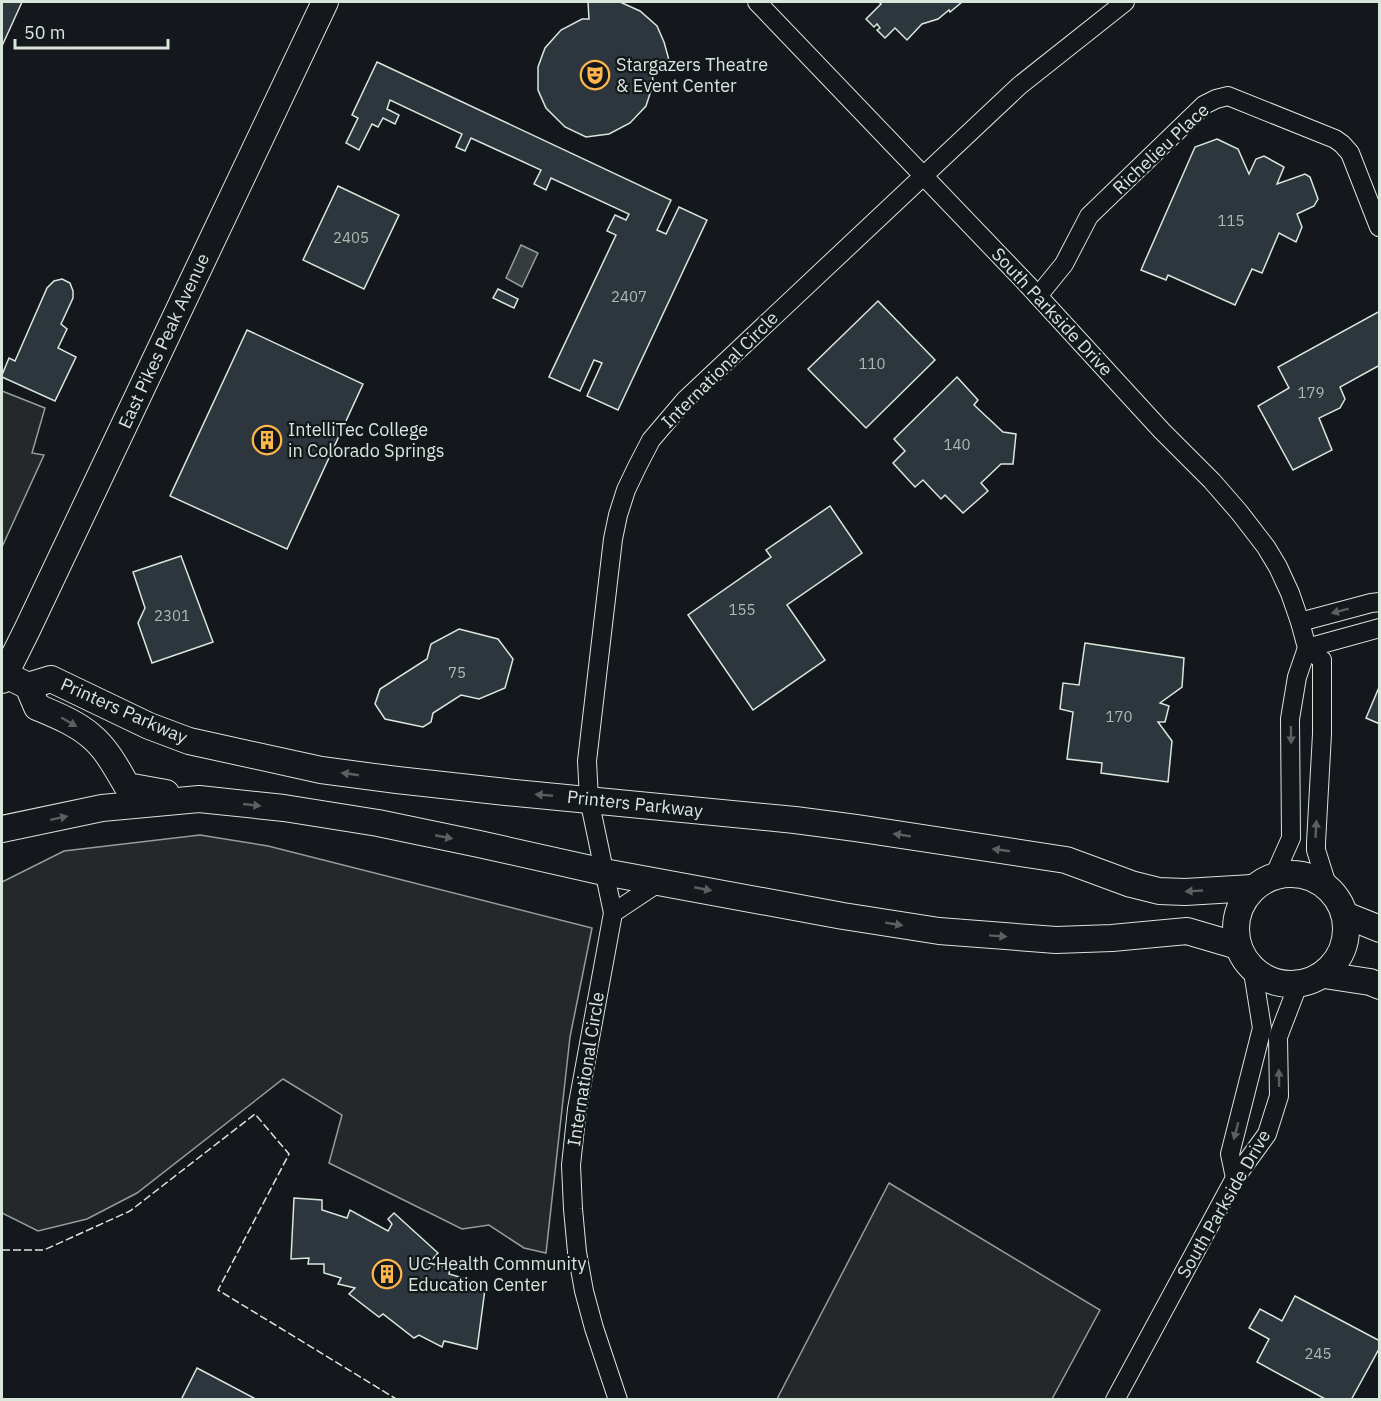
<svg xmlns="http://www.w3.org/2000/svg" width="1381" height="1401" font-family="'IBM Plex Sans',sans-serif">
<rect width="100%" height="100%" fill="#14181c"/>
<g fill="#24282b" stroke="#939e99" stroke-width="1.5">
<polygon points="2,391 45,408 32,453 44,455 2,547"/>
<polygon points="200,835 268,846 592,928 570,1037 546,1253 524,1248 489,1225 462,1229 329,1163 342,1115 283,1079 137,1193 87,1219 38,1231 2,1213 2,882 64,851"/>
<polygon points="889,1183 1100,1310 1052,1399 777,1399"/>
</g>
<polygon fill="#363b3e" stroke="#939e99" stroke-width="1.5" points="521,245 538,253 522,287 506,278"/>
<g fill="#2c363c" stroke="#d8e6dc" stroke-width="1.5">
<polygon points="2,2 22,2 2,46"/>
<polygon points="588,2 620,2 640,11 657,26 664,42 669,60 652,65 653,84 646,106 630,123 609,134 586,137 565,127 546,108 538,90 538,67 545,48 561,30 582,19 589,19"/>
<polygon points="879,2 962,2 950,12 949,10 938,19 922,24 907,40 895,28 885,38 877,30 880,28 877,24 874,27 866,19 881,4"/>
<polygon points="377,62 671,200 657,230 666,234 679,207 707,220 618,410 587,396 602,363 594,360 580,391 549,377 616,235 607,231 615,215 626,220 629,214 551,178 546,190 534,184 541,170 471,138 465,151 456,147 462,134 390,100 387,109 399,115 395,124 383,118 378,127 372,124 359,150 346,143 358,118 352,115"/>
<polygon points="1217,139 1238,149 1249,174 1256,159 1264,156 1284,167 1277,184 1305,174 1310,177 1318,199 1314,206 1297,214 1302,227 1296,242 1279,233 1262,273 1252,269 1235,305 1168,275 1166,280 1141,270 1195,147"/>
<polygon points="338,186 399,215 364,289 303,260"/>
<polygon points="62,279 70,283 73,291 73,298 61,324 67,329 58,348 76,357 55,401 2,377 2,375 9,358 15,361 47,288 54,281"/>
<polygon points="498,289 518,299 514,308 493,298"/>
<polygon points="878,301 935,360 866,428 808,369"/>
<polygon points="1380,311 1380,365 1340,387 1345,399 1340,408 1319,418 1332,450 1293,470 1258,406 1289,388 1278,367"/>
<polygon points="247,330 363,384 287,549 170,496"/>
<polygon points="957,377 978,400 974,405 1003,432 1016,434 1013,464 1001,464 981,483 988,491 963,513 945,495 941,499 923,480 915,487 893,463 905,451 894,439"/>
<polygon points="830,506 862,553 787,605 825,660 753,710 688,615 771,557 766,550"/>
<polygon points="181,556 213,642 152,663 138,623 145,608 133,572"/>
<polygon points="459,629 498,639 513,659 505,688 479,699 461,695 433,713 431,722 423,727 385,719 375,704 380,689 427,659 431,644"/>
<polygon points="1085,643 1184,658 1182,687 1160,703 1169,706 1165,722 1158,722 1172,741 1168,782 1101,773 1102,763 1067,759 1073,712 1060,709 1063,683 1079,685"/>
<polygon points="1380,685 1380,724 1366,718"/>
<polygon points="294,1198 322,1200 322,1210 347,1218 350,1210 388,1231 392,1224 388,1219 394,1213 438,1253 429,1263 450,1268 449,1274 463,1278 461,1284 485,1289 477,1349 444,1341 442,1347 419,1335 414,1338 383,1314 379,1317 349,1294 355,1288 338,1284 341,1278 324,1273 324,1264 308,1264 309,1258 291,1259"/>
<polygon points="1295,1296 1380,1341 1380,1347 1351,1400 1327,1400 1257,1362 1269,1339 1249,1328 1260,1309 1282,1321"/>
<polygon points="197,1368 254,1398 253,1400 181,1400"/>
</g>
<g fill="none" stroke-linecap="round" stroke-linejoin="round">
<g stroke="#d8e6dc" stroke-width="20">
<g id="street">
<polyline points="757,2 1028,285 1162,431 1212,481 1239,512 1266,547 1278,567 1290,593 1300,622 1307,648 1297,677 1290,719 1291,838 1275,874"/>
<polyline points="1038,296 1064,264 1089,216 1204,105 1216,99 1228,96 1335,139 1342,144 1350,153 1379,227"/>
<polyline points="1300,622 1371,603 1380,602"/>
<polyline points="1307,648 1322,660 1322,734 1316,843 1316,850 1327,885"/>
<polyline points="1307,648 1380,628"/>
<polyline points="613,913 661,881"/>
<polyline points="1235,1178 1230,1154 1262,1028 1253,972"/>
<polyline points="618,1400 594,1328 584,1291 577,1252 573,1209 571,1165 577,1109 613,913 589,799 587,761 613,539 618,515 626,490 637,467 651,440 685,400 1019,86 1125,2"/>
<polyline points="1115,1400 1235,1178 1267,1134 1279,1096 1278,1037 1298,985"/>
</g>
</g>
<g stroke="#d8e6dc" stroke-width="28">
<g id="secondary">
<path d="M12 678 28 686 37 707C56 715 76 723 91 736 107 749 117 769 127 786L166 793"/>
<polyline points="2,680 27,630 325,2"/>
<polyline points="28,686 51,679 149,726 189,741 321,770 397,780 506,792 795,820 856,828 1066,860 1131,884 1159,891 1185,892 1252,888"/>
<polyline points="2,829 102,808 199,799 284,808 378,823 479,844 604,872 843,916 939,931 1056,940 1112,938 1187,931 1238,946"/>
<circle cx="1291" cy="929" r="55"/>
<polyline points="1345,915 1380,929"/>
<polyline points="1324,975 1370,982 1380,986"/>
</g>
</g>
<use href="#street" stroke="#14181c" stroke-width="18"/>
<use href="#secondary" stroke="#14181c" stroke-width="26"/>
<polyline stroke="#d8e6dc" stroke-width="1.5" stroke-dasharray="8 3" stroke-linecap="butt" points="2,1250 44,1250 130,1211 255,1114 289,1154 218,1290 398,1400"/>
</g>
<defs><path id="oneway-solid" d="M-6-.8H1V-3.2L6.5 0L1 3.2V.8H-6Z" transform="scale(1.5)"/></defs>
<g fill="#59605f">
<use href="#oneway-solid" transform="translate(1340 611) rotate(165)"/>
<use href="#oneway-solid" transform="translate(69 722) rotate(30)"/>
<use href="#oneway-solid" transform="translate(1291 735) rotate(89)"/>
<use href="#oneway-solid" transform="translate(350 774) rotate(-172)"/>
<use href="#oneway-solid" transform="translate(544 795) rotate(-175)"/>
<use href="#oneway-solid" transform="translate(252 805) rotate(6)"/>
<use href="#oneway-solid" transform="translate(59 818) rotate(-12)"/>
<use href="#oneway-solid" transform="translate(1316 829) rotate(-87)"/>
<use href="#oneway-solid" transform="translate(902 835) rotate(-171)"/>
<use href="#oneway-solid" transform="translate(444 837) rotate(11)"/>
<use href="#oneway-solid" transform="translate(1001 850) rotate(-172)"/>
<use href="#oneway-solid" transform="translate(703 889) rotate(11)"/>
<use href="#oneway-solid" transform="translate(1194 891) rotate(177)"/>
<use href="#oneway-solid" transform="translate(894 924) rotate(9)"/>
<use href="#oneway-solid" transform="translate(998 936) rotate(4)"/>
<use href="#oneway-solid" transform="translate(1279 1078) rotate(-91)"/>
<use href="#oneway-solid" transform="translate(1236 1131) rotate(105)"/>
</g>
<defs>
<g id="theatre-ring" transform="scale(1.5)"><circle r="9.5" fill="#14181c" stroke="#ffb74d" stroke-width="1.5"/><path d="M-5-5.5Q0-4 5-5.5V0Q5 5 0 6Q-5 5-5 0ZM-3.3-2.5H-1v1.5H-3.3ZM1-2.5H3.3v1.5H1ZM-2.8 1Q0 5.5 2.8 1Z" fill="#ffb74d"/></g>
<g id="building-ring" transform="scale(1.5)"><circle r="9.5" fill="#14181c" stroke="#ffb74d" stroke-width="1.5"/><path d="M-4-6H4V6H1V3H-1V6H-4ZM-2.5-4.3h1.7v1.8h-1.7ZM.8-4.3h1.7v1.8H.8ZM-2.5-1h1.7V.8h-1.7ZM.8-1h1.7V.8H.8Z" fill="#ffb74d"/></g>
</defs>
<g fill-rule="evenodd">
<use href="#theatre-ring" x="595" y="75"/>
<use href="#building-ring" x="267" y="440"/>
<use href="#building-ring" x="387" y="1274"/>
</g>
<g text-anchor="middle" stroke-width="4.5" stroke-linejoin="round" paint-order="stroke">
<g font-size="15" fill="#adbab4">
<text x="1231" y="226">115</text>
<text x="351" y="243">2405</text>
<text x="629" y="302">2407</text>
<text x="872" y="369">110</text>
<text x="1311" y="398">179</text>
<text x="957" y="450">140</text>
<text x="742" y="615">155</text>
<text x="172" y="621">2301</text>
<text x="457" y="678">75</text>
<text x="1119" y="722">170</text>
<text x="1318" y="1359">245</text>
</g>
<g font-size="18" fill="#d8e6dc" stroke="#14181c" text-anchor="start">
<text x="616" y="71">Stargazers Theatre<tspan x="616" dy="21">&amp; Event Center</tspan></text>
<text x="288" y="436">IntelliTec College<tspan x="288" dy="21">in Colorado Springs</tspan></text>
<text x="408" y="1270">UC Health Community<tspan x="408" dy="21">Education Center</tspan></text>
</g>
<g font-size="18" fill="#d8e6dc" stroke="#14181c">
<text transform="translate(1161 149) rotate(-43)" y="6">Richelieu Place</text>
<text transform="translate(1052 312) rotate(47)" y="6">South Parkside Drive</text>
<text transform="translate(164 341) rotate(-65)" y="6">East Pikes Peak Avenue</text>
<text transform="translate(720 370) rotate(-45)" y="6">International Circle</text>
<text transform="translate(124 711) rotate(24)" y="6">Printers Parkway</text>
<text transform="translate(635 804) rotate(6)" y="6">Printers Parkway</text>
<text transform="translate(586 1069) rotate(-81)" y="6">International Circle</text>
<text transform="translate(1224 1204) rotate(-60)" y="6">South Parkside Drive</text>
</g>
</g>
<rect width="1381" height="1401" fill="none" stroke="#d8e6dc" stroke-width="6"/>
<path d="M15 39v9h153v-9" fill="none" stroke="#d8e6dc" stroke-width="3"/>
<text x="24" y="39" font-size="18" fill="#d8e6dc" stroke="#14181c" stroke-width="4.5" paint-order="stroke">50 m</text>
</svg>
